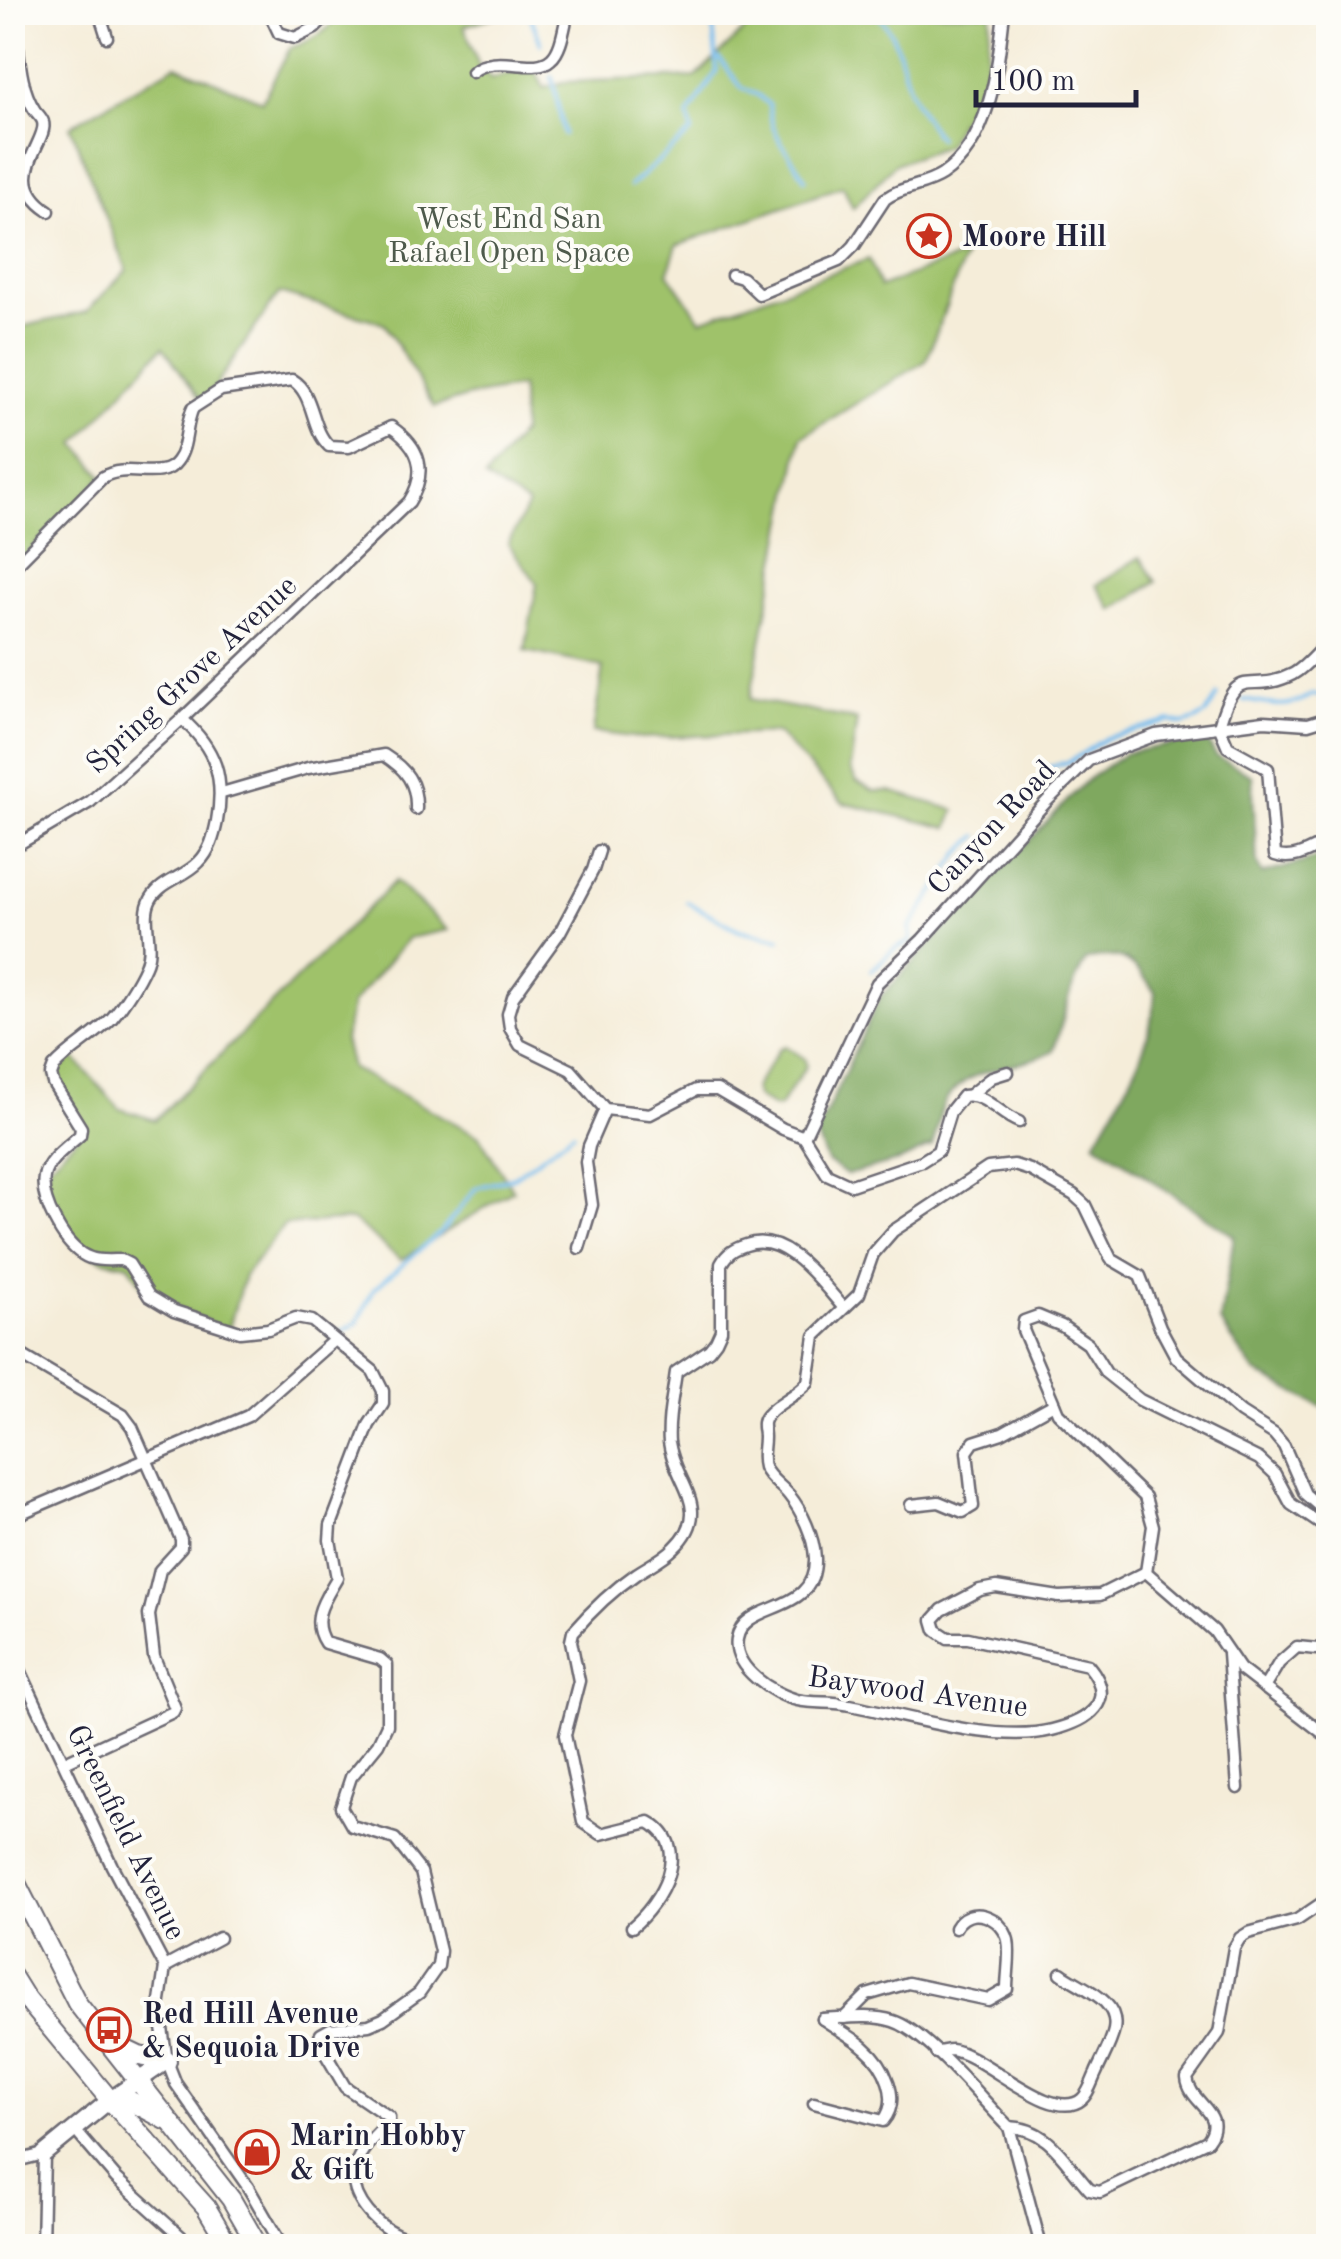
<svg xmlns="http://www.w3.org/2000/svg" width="1341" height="2259" font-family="'Old Standard TT',serif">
<rect width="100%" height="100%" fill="#fdfcf7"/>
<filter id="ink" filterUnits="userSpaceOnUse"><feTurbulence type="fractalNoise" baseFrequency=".01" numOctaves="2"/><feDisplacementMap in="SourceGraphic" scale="20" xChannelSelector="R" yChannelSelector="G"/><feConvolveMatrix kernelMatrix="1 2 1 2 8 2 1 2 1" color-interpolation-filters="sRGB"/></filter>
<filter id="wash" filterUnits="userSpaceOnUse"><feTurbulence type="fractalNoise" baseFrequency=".0048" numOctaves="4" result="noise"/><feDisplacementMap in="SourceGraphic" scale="40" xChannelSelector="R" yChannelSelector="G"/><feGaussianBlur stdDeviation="2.25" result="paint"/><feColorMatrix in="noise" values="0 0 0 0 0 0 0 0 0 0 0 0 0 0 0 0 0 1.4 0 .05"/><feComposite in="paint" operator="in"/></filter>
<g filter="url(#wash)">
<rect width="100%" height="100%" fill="#f5edd9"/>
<g fill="#9fc26b" stroke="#607253" stroke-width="2.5">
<path d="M340 13H506L464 26 479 66 491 79 514 72H536L544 88 563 82 696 77 762 13H991L985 76 946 146 895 164 853 208 843 186 677 245 668 273 701 320 869 259 880 287 965 255 926 361 801 437 750 699 857 720 850 768 856 781 874 791H890L955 810 948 828 843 803 777 733 640 738 593 732 603 667 525 651 537 583 508 544 528 505 485 478 522 432 521 387 470 396 434 407 384 323 279 293 210 394 201 400 163 347 76 443 103 477 13 568 12 329 86 312 127 270 70 126 176 65 262 101 290 48C313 40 327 33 340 13Z"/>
<polygon points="1140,557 1156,582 1112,610 1096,585"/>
<polygon points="395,881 448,930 408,938 352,1004 344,1040 351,1068 479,1136 513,1190 401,1260 352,1220 284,1225 244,1276 228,1331 149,1296 129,1265 104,1260 73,1246 44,1189 48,1166 80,1134 51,1075 74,1058 120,1109 155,1120"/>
<polygon points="786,1046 805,1059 806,1066 779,1107 773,1107 757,1097 754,1088 780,1048"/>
</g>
<path fill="#7fa85f" stroke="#50654d" stroke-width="2.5" d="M1205 738 1216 756 1252 775 1257 864 1262 874 1328 855V1410L1255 1372 1220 1322 1234 1236 1095 1142C1124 1090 1151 1054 1155 992 1132 962 1126 950 1086 960 1069 987 1064 1021 1053 1051 1019 1070 969 1064 946 1100 938 1112 938 1131 932 1146L902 1160 847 1175 827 1162 816 1135 880 997 1087 780 1126 753Z"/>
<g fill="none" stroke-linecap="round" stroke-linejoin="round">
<g stroke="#75bced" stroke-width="4">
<polyline points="529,12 541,44"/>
<path d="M874 12C900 35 899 60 910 90 917 108 927 122 939 138"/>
<path d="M719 58 742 88 758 95 769 105C770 136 791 153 805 179"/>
<polyline points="552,77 564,134"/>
<polyline points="630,186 692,132 688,116 717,71 713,25 719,12"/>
<path d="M1243 700C1270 704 1288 711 1312 694L1328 698"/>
<polyline points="1039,780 1047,768 1071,761 1106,738 1170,721 1183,724 1196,720 1206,714 1218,695"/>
<polyline points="687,902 739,930 780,939"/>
<polyline points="871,971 893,950 911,941 910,928 959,854 978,836"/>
<polyline points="336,1335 357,1323 374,1289 443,1230 476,1188 514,1177 574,1132"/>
</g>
</g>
</g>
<g filter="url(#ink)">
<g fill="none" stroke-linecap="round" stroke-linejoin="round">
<g stroke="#6c6972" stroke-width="15">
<g id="street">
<polyline points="99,12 107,37"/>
<polyline points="269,12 279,33 295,38 315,28 331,12"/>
<path d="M12 44 18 48C20 68 23 92 34 109 36 113 42 117 43 122 49 141 0 179 49 211"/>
<path d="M472 72C496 52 534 75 551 59 562 50 564 26 568 12"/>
<path d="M732 275 742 278 759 294 839 261 854 246 885 199C902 186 924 187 942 175 991 142 998 66 1004 12"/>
<path d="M12 569 103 477C127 462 162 483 177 461 188 447 185 424 193 408L221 390 292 380C315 394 310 428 329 446L349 447 391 427C421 447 428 472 409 502L182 719 90 802 12 848"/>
<path d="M1328 642C1317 652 1307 666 1293 674 1248 697 1238 659 1219 726L1228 747 1268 769 1275 855C1294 862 1312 849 1328 841"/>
<path d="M182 719C216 749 225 778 217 821 214 836 210 851 199 862 185 877 161 881 151 899 140 918 155 945 145 966 138 982 124 1004 112 1018 95 1036 71 1048 54 1067L51 1075 53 1083 81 1128 80 1135C68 1146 46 1161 44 1177 40 1200 63 1242 82 1254 94 1262 108 1260 121 1260L129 1264 149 1296 174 1311 240 1332 268 1329 296 1318 312 1321 373 1371 383 1391V1404L369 1425 331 1525 330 1540 337 1578C325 1599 309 1619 325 1643L380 1659 387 1665V1725L378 1744 351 1777 341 1807 352 1826 395 1839 421 1872 440 1951 438 1966 419 1993 383 2019 369 2025 330 2029 321 2034 318 2041 345 2087 389 2117V2122C376 2135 360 2149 355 2167 347 2199 380 2231 409 2239 419 2242 431 2242 441 2243L442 2246"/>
<path d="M222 793 308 768 384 755C406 769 417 783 416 809"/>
<path d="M599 851 593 870 560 932 513 997 508 1014 510 1028 520 1045 571 1070 605 1109 650 1114 696 1090H717L783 1129 804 1137 827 1174 851 1185 922 1161 938 1151 950 1112 963 1096C985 1092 999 1115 1019 1122"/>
<polyline points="971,1094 992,1077 1008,1072"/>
<polyline points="804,1137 877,983 922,940 1047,801 1089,760 1156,735 1264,721 1308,724 1328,718"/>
<polyline points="579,1248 592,1205 586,1162 589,1146 605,1109"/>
<polyline points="12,1345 21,1355 123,1415 132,1427 181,1539 181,1547 160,1570 149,1615 154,1657 175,1708 173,1712 65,1762"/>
<polyline points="911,1505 939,1502 963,1512 973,1506 967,1452 974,1442 1002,1433 1054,1404"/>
<polyline points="12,1517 248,1416 334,1340"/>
<polyline points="1328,1529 1291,1504 1275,1474 1259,1459 1140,1400 1106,1373 1088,1344 1062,1326 1038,1316 1024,1321 1023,1330 1058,1413 1145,1497 1153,1526 1146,1572 1214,1631 1240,1669 1328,1737"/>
<path d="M1146 1572 1100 1595 1059 1597 996 1587 980 1590 942 1610 933 1620 936 1630 948 1638H968L1088 1665C1119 1702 1088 1721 1052 1730 995 1744 908 1716 850 1705 833 1701 814 1704 797 1700 773 1694 732 1668 737 1639 744 1599 817 1617 815 1558 814 1537 802 1511 789 1495 781 1485 769 1479 764 1467 761 1456 764 1448 764 1437 764 1428 760 1423 767 1415 778 1402 797 1396 808 1382L815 1336 859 1294 873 1254 893 1231 988 1168 1014 1165 1030 1170 1074 1195 1085 1205 1111 1259 1140 1276 1160 1327 1176 1357 1241 1413 1274 1434 1284 1446 1305 1494 1328 1514"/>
<polyline points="12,1653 112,1866 165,1967 159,2008 167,2061 176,2084 248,2187 282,2246"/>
<polyline points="1228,1654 1238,1788"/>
<polyline points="1264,1688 1279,1663 1297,1647 1328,1650"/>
<path d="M632 1927C660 1904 694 1847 649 1822L601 1834 583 1822 565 1735 579 1681 571 1641 573 1632C591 1611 613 1590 636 1574 648 1566 663 1559 674 1548 715 1509 674 1483 669 1442 667 1419 673 1395 676 1372L709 1350 716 1341 721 1330V1264C727 1253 734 1249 746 1245 785 1231 820 1281 843 1307"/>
<polyline points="165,1967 219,1938"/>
<path d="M844 2018 867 1995 908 1983 988 2000 1007 1989C1007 1974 1011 1954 1008 1940 1002 1916 969 1903 955 1928"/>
<path d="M823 2019C846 2018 871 2014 893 2021 926 2031 982 2100 1009 2127"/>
<path d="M936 2053C938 2052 948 2050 951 2050 983 2053 1052 2125 1082 2099 1089 2093 1092 2081 1096 2073 1102 2059 1111 2044 1114 2030 1120 1999 1081 1988 1061 1973"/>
<path d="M814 2103 883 2121C902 2099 884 2064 865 2048 853 2037 837 2029 823 2019"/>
<path d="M1009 2127C1050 2128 1064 2162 1090 2190L1100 2192 1207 2141C1229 2113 1189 2104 1187 2078L1219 2033 1234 1948 1240 1938 1248 1933 1297 1920 1328 1899"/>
<polyline points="1009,2127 1041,2246"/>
<polyline points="74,2129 116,2178 185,2240 187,2246"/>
<polyline points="12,2162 44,2154 42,2246"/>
<polyline points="441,2243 447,2239 455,2246"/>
</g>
</g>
<g stroke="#6c6972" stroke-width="20">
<polyline id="secondary" points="44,2154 110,2100 167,2061"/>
</g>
<g stroke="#6c6972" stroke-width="22">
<g id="primary">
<polyline points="12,1875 77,2003 231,2199 258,2246"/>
<polyline points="12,1976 25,1997 110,2100 206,2207 229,2246"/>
<polyline points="116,2045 139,2056 167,2061"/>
<polyline points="110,2100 125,2098 166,2120"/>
</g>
</g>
<use href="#street" stroke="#fff" stroke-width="10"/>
<use href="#secondary" stroke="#fff" stroke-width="15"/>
<use href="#primary" stroke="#fff" stroke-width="18"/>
</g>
</g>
<defs>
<g id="sight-ring" transform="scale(2.25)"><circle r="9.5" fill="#fdfcf7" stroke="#c8321e" stroke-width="1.5"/><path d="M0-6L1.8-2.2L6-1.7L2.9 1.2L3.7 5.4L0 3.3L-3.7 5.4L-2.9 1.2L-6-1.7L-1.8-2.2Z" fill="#c8321e"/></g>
<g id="bus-ring" transform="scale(2.25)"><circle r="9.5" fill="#fdfcf7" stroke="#c8321e" stroke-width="1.5"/><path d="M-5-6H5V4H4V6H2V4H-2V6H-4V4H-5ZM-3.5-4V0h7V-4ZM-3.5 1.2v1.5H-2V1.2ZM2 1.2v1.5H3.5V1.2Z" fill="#c8321e"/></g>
<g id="shop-ring" transform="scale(2.25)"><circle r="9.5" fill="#fdfcf7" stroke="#c8321e" stroke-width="1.5"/><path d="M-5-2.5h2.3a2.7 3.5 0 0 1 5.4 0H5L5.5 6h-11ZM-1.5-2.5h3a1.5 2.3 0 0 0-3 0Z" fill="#c8321e"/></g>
</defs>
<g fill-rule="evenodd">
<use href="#sight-ring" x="929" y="236"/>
<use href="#bus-ring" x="109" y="2030"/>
<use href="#shop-ring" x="257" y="2152"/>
</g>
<g text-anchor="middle" stroke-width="8" stroke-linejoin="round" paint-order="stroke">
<g font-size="30" fill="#4e5a4c" stroke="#fdfcf7">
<text x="509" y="228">West End San<tspan x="509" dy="34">Rafael Open Space</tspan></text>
</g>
<g font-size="30" font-weight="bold" fill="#22223b" stroke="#fdfcf7" text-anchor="start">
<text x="962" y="246">Moore Hill</text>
<text x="142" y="2023">Red Hill Avenue<tspan x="142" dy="34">&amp; Sequoia Drive</tspan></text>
<text x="290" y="2145">Marin Hobby<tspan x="290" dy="34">&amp; Gift</tspan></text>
</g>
<g font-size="30" fill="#22223b" stroke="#fdfcf7">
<text transform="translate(191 674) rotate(-43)" y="10">Spring Grove Avenue</text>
<text transform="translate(991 827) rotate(-47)" y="10">Canyon Road</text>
<text transform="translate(918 1691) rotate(8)" y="10">Baywood Avenue</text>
<text transform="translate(127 1832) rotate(64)" y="10">Greenfield Avenue</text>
</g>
</g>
<rect width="1341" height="2259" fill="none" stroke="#fdfcf7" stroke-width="50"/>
<path d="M976 90v15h160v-15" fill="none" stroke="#22223b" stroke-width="5"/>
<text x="991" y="90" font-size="30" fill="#22223b" stroke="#fdfcf7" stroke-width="8" paint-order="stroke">100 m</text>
</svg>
